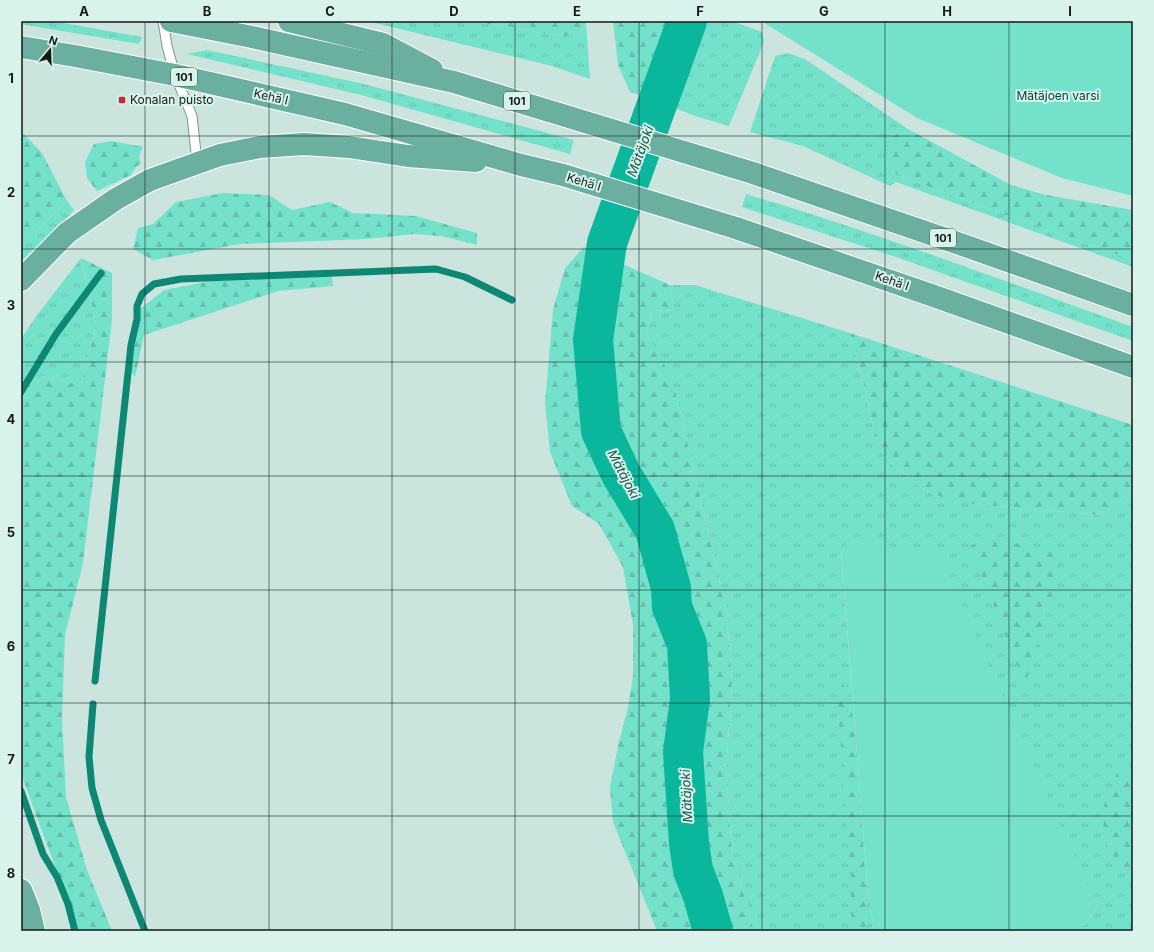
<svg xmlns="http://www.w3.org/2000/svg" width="1154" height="952" font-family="Inter,sans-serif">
<defs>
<pattern id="grass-tufts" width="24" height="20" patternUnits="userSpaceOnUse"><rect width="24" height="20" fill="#74e2ca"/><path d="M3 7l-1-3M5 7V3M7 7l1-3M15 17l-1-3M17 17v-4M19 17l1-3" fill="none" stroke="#63c1ad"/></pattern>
<pattern id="forest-firs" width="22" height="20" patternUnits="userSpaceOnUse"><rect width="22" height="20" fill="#74e2ca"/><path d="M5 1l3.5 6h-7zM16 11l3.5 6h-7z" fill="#63c1ad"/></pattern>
</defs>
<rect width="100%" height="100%" fill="#cce4de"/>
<g fill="url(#grass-tufts)">
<polygon points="21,21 52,21 142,37 139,44 21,24"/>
<polygon points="367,21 469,21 565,37 582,32 586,23 590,79 552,66"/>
<polygon points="694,21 732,21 762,32 764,42 729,126 698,117 667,105"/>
<polygon points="207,50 364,84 574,140 570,154 361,95 187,54"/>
<polygon points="788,53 805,59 908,129 893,136 898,176 1133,260 1133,267 896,182 890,186 803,146 750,132 775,56"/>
<path d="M746 194C877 233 1005 281 1133 327V341L896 257 742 207Z"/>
<path d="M67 201 74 210C58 229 38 244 21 262V243L38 230Z"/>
<polygon points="81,258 96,324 81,385 42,376 21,381 21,339 35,318"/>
<polygon points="670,285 695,285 850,333 865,388 875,436 885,457 914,483 930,493 982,505 1101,515 1129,493 1133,491 1133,931 1078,931 1093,914 1097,906 1088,889 841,551 867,881 874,931 754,931 732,852 726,769 732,681 726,607 675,389 646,335 652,311 674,310"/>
</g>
<g fill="url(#forest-firs)">
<polygon points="469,21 587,21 582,32 565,37"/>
<polygon points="613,21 668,21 646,97 630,92 618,65"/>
<polygon points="908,129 1011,185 1046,195 1133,210 1133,260 898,176 890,166 887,145 893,136"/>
<polygon points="21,131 42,153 67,201 38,230 21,243"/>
<polygon points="112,141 143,147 139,157 141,164 136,167 131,175 97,191 87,178 85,162 94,144"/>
<polygon points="223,193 269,195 292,210 330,202 353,213 416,216 477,233 477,245 441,236 414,234 367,239 240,244 153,260 133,249 138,228 153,224 176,202"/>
<polygon points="584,247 670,285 674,310 652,311 646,335 661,357 675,389 726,607 732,681 726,769 732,852 754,931 657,931 613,822 610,787 619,741 628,708 633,676 633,625 623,567 599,524 572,506 550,452 545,403 553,310 565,268"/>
<polygon points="81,258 112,273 112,320 83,563 65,635 62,719 66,797 87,870 112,931 79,931 21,774 21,381 42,376 81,385 96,324"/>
<polygon points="331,271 333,286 278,291 144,335 135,377 128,369 140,309 164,290 222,279"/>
<polygon points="850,333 1133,425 1133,491 1129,493 1101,515 982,505 956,501 930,493 914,483 885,457 875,436 865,388"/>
<polygon points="984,538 1064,551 1025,685 970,546"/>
<polygon points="843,683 850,689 862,826 868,923 861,931 854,927 851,914 851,878 838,708 839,692"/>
<polygon points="1119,768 1133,774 1133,869 1119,865 1108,847 1101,813"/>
</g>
<g fill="#74e2ca">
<polygon points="761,21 1133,21 1133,196 1062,178 917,118"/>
<polygon points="852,541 927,551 935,556 944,565 1097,906 1093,914 1078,931 874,931 867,881 841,550 847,544"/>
</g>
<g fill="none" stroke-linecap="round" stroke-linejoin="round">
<g stroke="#0c8875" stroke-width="7">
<polyline points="21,392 56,334 101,273"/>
<polyline points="95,681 131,345 137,319 137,306 142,294 154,284 181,279 436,269 465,277 512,300"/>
<polyline points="93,704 89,757 92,788 101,820 145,931"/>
<polyline points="21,791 43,854 57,877 68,904 75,931"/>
</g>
<polyline stroke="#0ab79d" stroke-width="40" points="687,21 607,243 593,340 601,431 621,474 655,530 671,588 672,607 687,644 690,699 683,752 689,843 693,870 703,896 713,931"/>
<g stroke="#7e948e" stroke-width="11">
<polyline id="service" points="163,21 167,46 175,75 192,116 197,162"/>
</g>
<g stroke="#fff" stroke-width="24">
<g id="trunk">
<polyline points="171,21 252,37 454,82 753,173 957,243 1133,305"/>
<polyline points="289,21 383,44 432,70"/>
<polyline points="21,47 75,56 175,75 345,114 521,165 563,175 736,228 931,295 1133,367"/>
<polyline points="21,280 67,233 116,199 150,180 220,155 260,147 304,144 349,147 408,156 476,161"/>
<polyline points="21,890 29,910 34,931"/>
</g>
</g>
<use href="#service" stroke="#fff" stroke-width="9"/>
<use href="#trunk" stroke="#6aafa0" stroke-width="22"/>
</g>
<path fill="none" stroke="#111a18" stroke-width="1" stroke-opacity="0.55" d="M145 21V931M269 21V931M392 21V931M515 21V931M639 21V931M762 21V931M885 21V931M1009 21V931M21 136H1133M21 249H1133M21 362H1133M21 476H1133M21 590H1133M21 703H1133M21 816H1133"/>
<rect fill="#bf312c" stroke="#d9f2eb" stroke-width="1.5" x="118" y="96" width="8" height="8" rx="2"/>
<g text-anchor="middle" stroke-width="4" stroke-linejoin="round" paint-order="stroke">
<g fill="#d9f2eb" stroke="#4d5b57" stroke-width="1">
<rect x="171" y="68" width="26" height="18" rx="3"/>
<rect x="504" y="92" width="26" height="18" rx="3"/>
<rect x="930" y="229" width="26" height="18" rx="3"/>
</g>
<g font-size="11" font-weight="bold" fill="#111a18">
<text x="184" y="81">101</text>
<text x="517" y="105">101</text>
<text x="943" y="242">101</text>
</g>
<g font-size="12" fill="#004238" stroke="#d9f2eb">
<text x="1058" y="100">Mätäjoen varsi</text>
</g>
<g font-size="12" fill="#111a18" stroke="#d9f2eb">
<text transform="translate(271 97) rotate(13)" y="4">Kehä I</text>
<text transform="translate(584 182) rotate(17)" y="4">Kehä I</text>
<text transform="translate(892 281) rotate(19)" y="4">Kehä I</text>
</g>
<g font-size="12" fill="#111a18" stroke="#d9f2eb" text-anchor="start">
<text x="130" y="104">Konalan puisto</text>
</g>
<g font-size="13" font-style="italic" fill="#185347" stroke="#d9f2eb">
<text transform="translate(640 151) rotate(-70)" y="5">Mätäjoki</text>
<text transform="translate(624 474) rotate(62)" y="5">Mätäjoki</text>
<text transform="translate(686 796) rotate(-93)" y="5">Mätäjoki</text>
</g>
</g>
<rect width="1154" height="952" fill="none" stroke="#d9f2eb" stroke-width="44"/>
<g transform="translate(50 50) rotate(19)" stroke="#d9f2eb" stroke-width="3" paint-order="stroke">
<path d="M0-3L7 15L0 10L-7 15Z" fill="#111a18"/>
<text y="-6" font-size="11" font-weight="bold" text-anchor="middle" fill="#111a18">N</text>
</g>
<rect x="22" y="22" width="1110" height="908" fill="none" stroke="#111a18" stroke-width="1.5"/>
<g font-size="13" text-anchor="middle" font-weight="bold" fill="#111a18">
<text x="84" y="16">A</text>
<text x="207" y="16">B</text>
<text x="330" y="16">C</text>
<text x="454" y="16">D</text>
<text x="577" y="16">E</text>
<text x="700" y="16">F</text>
<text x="824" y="16">G</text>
<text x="947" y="16">H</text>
<text x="1070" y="16">I</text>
<text x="11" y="83">1</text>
<text x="11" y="197">2</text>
<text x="11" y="310">3</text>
<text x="11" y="424">4</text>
<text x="11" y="537">5</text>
<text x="11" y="651">6</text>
<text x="11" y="764">7</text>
<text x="11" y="878">8</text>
</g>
</svg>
